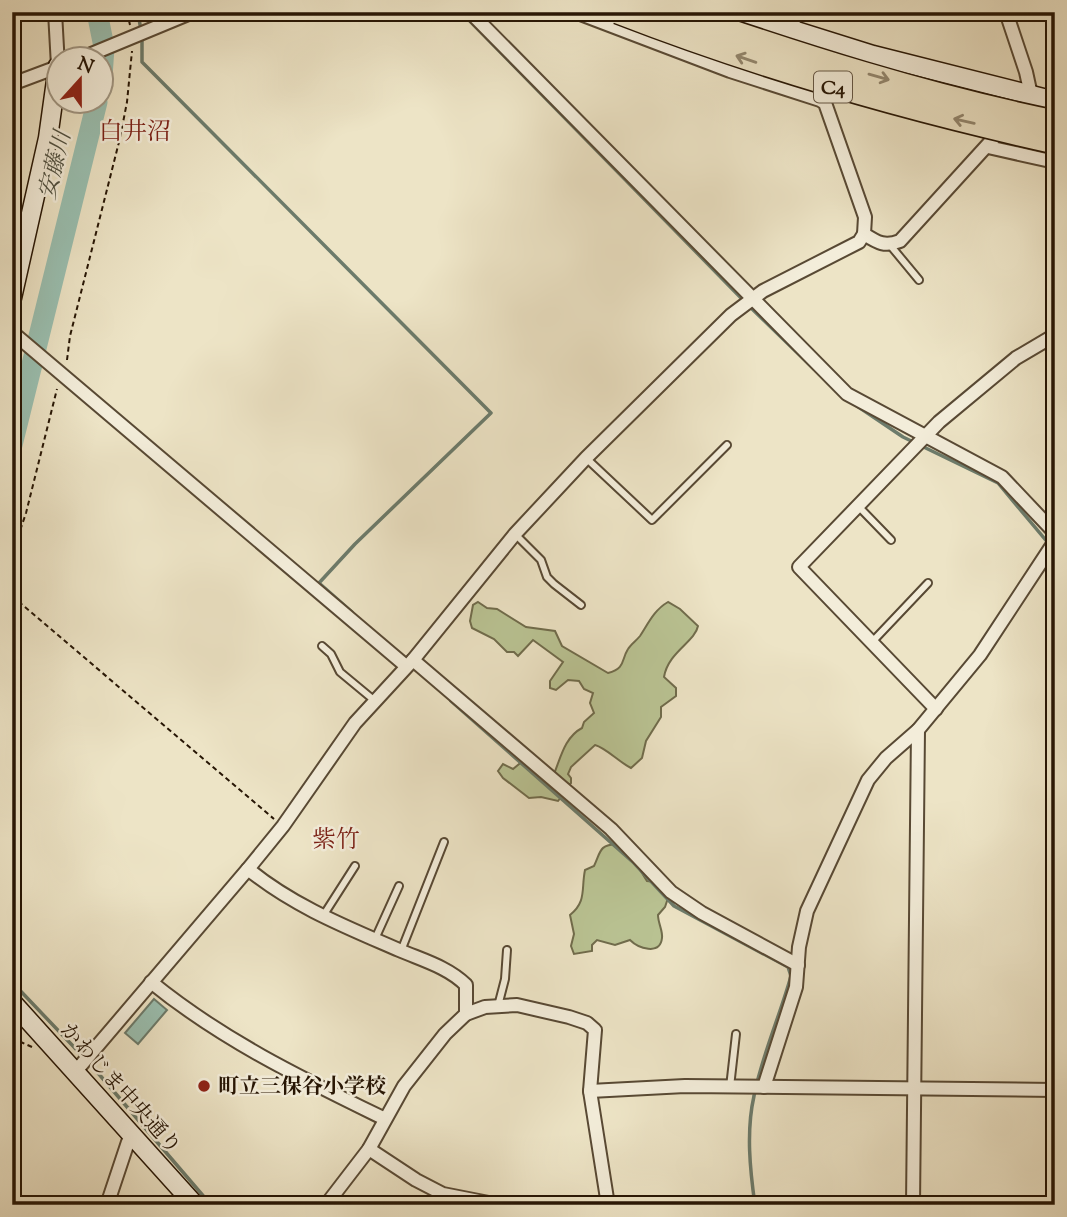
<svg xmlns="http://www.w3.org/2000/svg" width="1067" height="1217" font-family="'Sorts Mill Goudy','Noto Serif JP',serif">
<rect width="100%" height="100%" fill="#ede4c6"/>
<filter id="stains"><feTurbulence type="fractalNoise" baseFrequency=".00286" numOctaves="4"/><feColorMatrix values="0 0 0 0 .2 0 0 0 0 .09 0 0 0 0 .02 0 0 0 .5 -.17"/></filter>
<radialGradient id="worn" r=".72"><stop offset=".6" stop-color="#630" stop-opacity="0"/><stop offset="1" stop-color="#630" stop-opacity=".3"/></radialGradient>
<g fill="#bac494" stroke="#706c4c" stroke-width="2">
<path d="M478 602 487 608 497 609 526 627 555 631 562 646 608 673C626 668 621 660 628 649 631 644 636 641 640 636 648 624 654 610 668 602L680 609 698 626C695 642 668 652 664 677L676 688V696L661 707V717L646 741 642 758 631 768C619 762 606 748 595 745L571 767 568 774 571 778V783L562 791V796L558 801 541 797 529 798 503 778 498 771 503 764 513 769 524 760 551 781C560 762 563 738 582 728L584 722 594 713 590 703 593 693 584 689 579 681 568 680 556 690 550 688V681L563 662 533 640 518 656 514 652H507L494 639 472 628 470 621 473 605Z"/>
<path d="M617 844 632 857 647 881 656 882 669 895 665 907 658 915C658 923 663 931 662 938 660 956 638 948 630 940L615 945 597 940 592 945V951L574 954 571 946 574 934 570 915C587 901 581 889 585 870L594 866C601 851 599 845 617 844Z"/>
</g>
<polygon fill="#9abfb0" stroke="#6c7b6b" stroke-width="2" points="154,999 167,1010 138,1044 125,1033"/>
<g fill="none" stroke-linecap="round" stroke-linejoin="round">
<g stroke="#6c7b6b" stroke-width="3.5">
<polyline points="138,12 141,31"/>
<polyline points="461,12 744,301"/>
<polyline points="142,38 142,62 491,413 355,544 319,583 352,612"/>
<polyline points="749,306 814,369"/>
<polyline points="857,406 903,437 998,483 1049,544"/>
<path d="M451 701 634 863 674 906 788 967 791 976C780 1016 762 1055 754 1096 746 1131 750 1170 755 1205"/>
<polyline points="12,982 92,1066 211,1205"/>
</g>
<g stroke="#9abfb0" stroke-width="21">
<polyline points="97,12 104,47 102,77"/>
<polyline points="12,445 97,102"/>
</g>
<g stroke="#584934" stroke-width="10">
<g id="lane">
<polyline points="890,245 919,280"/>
<polyline points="586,458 652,520 727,445"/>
<polyline points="859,507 891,540"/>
<polyline points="515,534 541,560 547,577 554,584 581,605"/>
<polyline points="873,641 928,583"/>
<polyline points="322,646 331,654 340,672 375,701"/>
<polyline points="323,916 355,866"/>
<polyline points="375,939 399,886"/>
<polyline points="401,951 444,842"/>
<polyline points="498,1006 505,979 507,950"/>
<polyline points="730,1087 736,1034"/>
</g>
</g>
<g stroke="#584934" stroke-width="16">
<g id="street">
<polyline points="55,12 58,66"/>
<polyline points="470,12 847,394 1002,477 1055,533"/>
<path d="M575 12 730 71 820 100 825 103 865 217 864 234C878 243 885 247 900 241L1003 128"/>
<polyline points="1006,12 1026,72 1031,95 1028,98"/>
<polyline points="793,36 794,12"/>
<polyline points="77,60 193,12"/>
<polyline points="12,84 60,66"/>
<polyline points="988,147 1055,162"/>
<polyline points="12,332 406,666"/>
<polyline points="413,660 611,829 671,892 702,913 798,965"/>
<polyline points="936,709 799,567 939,422 1016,358 1055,335"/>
<path d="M248 869C293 906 346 927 399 950 422 960 448 967 466 985V1014"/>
<path d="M151 982C222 1040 303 1079 385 1119"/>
<polyline points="76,1071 248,869 283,826 355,723 413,660 515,534 586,458 731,315 763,291 859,242 864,234"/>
<polyline points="764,1087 796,987 799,947 807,911 868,780 886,758 918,730 980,655 1055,541"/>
<polyline points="590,1091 685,1086 1055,1090"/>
<polyline points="369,1149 416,1180 443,1194 499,1205"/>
<polyline points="107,1205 128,1142 134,1136"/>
<polyline points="326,1205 369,1149 404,1086 445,1034 466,1014 485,1007 517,1005 569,1017 587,1023 595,1030 590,1091 608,1205"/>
<polyline points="913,1205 918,730"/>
</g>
</g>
<g stroke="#261504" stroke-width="21">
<g id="secondary">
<polyline points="736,12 873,55 1055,101"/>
<polyline points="12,298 48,138 58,66"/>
<polyline points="12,1002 195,1205"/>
</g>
</g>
<g stroke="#261504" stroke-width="2" stroke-dasharray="5 3.5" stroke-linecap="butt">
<polyline points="127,12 130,25"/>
<polyline points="67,360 70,336 120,138 127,102 132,51"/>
<polyline points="12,554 26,513 57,389"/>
<polyline points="12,596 274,819"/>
<polyline points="12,1038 32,1047"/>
</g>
<use href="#lane" stroke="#f3edda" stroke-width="6"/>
<use href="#street" stroke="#f3edda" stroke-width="12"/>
<use href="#secondary" stroke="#f3edda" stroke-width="18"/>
<g stroke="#261504" stroke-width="26" stroke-linecap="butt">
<g id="highway-bridge">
<path d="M618 12C760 67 906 109 1055 142"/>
<path d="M674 12C799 55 926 96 1055 122"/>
</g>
</g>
<use href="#highway-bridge" stroke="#ede4c6" stroke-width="23"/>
</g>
<defs><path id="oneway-shaft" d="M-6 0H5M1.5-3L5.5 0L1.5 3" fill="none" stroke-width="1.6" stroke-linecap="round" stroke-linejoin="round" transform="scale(1.75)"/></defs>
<g stroke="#93876f">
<use href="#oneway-shaft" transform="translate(746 59) rotate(-161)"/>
<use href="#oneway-shaft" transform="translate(879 77) rotate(16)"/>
<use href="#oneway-shaft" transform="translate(964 121) rotate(-167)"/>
</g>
<circle fill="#8f2418" stroke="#f3edda" stroke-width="2.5" cx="204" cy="1086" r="7"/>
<g text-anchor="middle" stroke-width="5" stroke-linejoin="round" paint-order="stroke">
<rect fill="#f3edda" stroke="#645644" stroke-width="2" x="814" y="71.5" width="38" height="31" rx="5"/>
<g font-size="19" font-weight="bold" fill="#261504">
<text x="833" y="94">C4</text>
</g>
<g font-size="21" font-weight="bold" fill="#261504" stroke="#f3edda" text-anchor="start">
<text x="218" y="1093">町立三保谷小学校</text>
</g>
<g font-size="21" fill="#261504" stroke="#f3edda">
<text transform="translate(121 1088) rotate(48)" y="7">かわじま中央通り</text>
</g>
<g font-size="23" font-style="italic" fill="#4f5040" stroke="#f3edda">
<text transform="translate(54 165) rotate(-76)" y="8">安藤川</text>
</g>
<g font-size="24" fill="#7a1f14" stroke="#f3edda">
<text x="135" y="139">白井沼</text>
<text x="336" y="847">紫竹</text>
</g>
</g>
<rect width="1067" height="1217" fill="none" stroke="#ede4c6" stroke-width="42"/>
<rect x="14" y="14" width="1039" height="1189" fill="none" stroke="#261504" stroke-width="3.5"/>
<rect x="21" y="21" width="1025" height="1175" fill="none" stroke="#261504" stroke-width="2"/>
<g transform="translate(80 80) rotate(21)"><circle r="33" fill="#f3edda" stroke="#a19784" stroke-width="2"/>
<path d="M0-5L12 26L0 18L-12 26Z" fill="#8f2418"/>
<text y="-10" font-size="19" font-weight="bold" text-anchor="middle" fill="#261504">N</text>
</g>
<rect width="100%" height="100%" filter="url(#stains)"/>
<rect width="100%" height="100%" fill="url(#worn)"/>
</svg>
